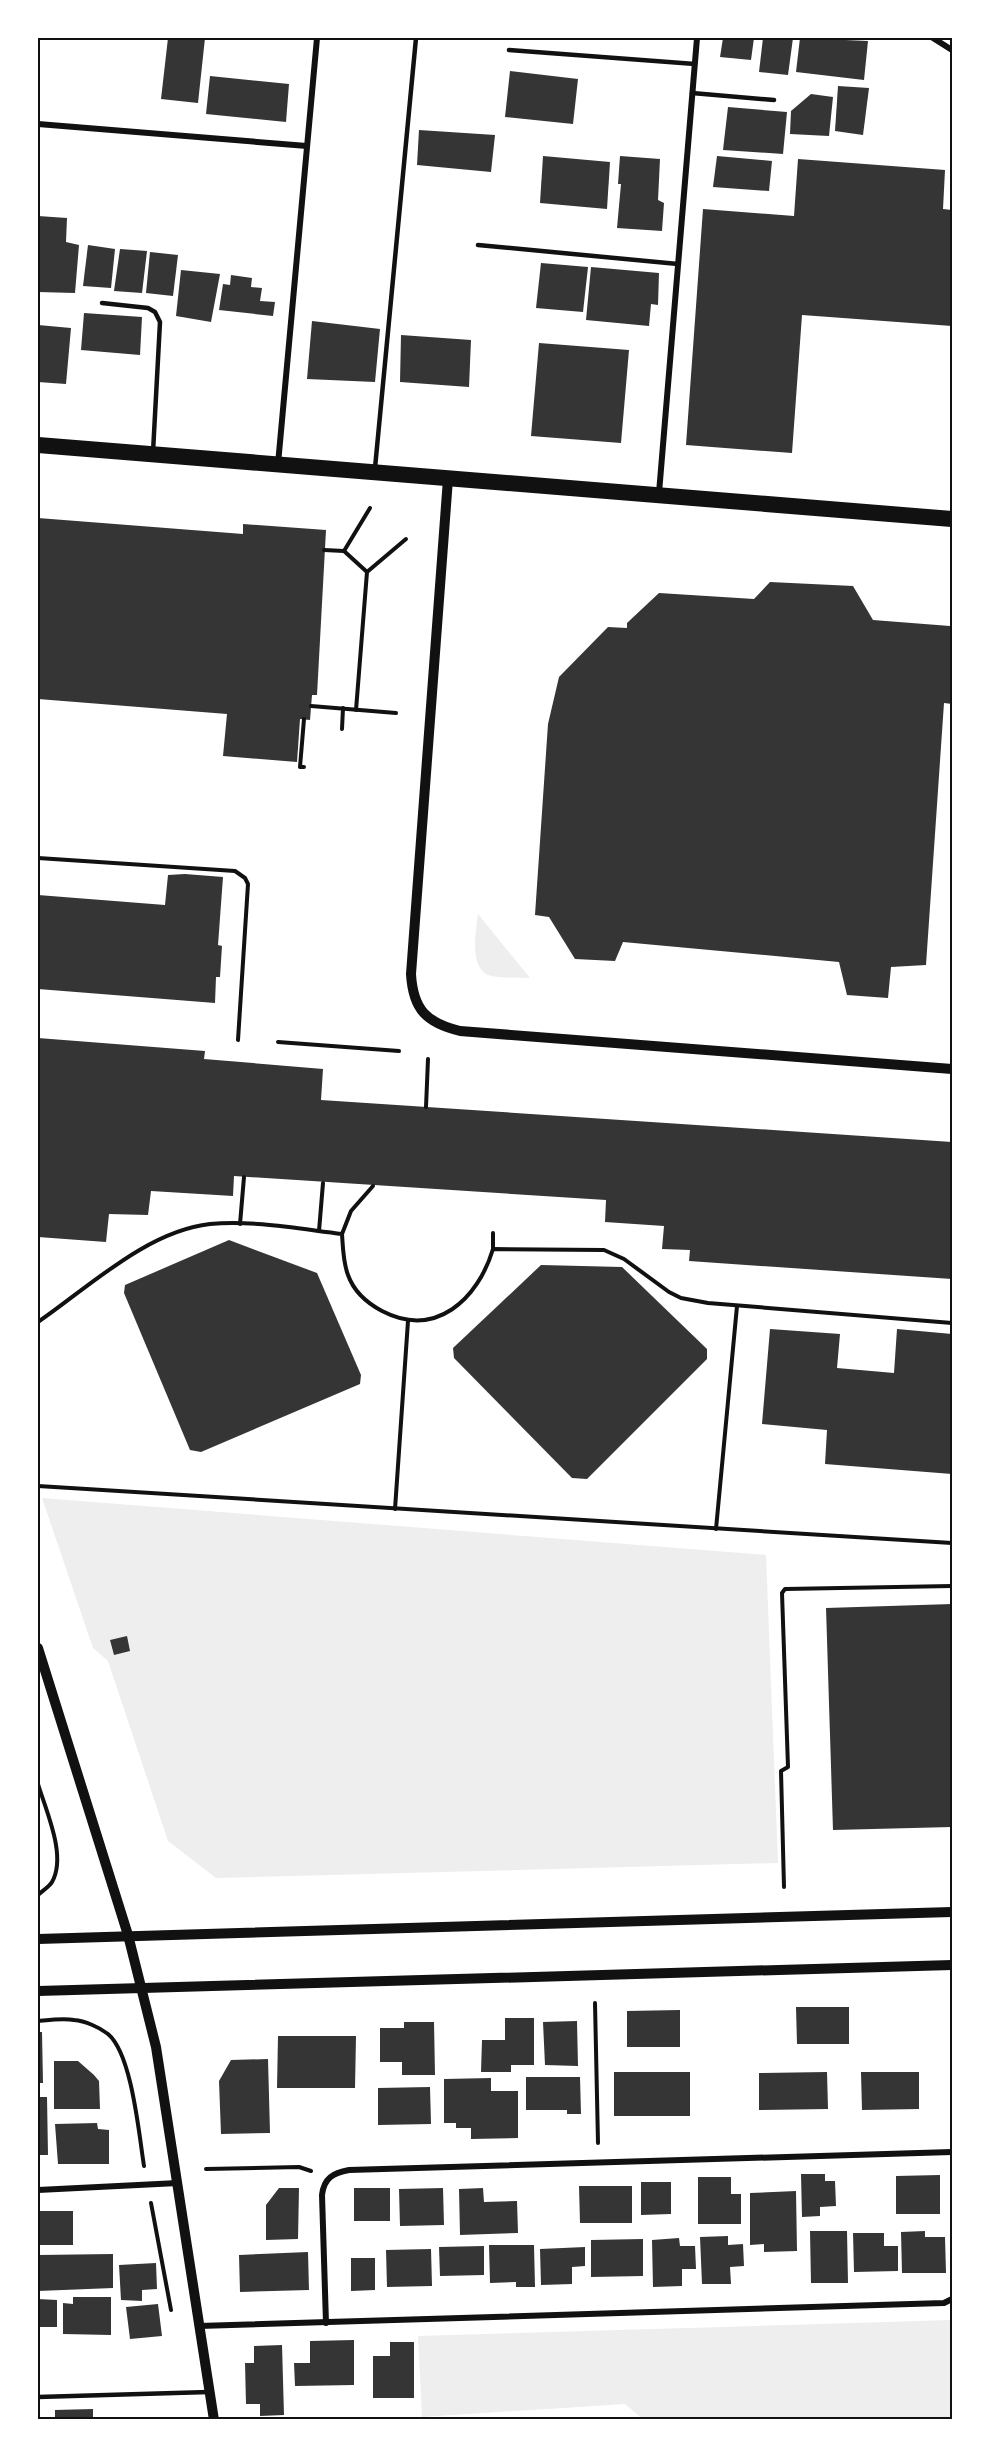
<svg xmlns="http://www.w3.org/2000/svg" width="990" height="2457" font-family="'Golos Text',sans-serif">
<rect width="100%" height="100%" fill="#fff"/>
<g fill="#eee">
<path d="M478 914 530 978C518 977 500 979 488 975 469 967 476 929 478 914Z"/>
<polygon points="42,1498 766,1555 778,1863 216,1878 168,1841 108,1661 93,1648"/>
<polygon points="952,2320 952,2419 644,2420 625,2404 422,2417 418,2336"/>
</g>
<g fill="#353535">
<polygon points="168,38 205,38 198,103 161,99"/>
<polygon points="723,38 754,38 751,60 720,57"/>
<polygon points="763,38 793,38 788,75 759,72"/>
<polygon points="800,38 868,41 864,80 796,72"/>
<polygon points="510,71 578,79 573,124 505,117"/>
<polygon points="210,76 289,84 286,122 206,114"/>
<polygon points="838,86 869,88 863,135 835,131"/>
<polygon points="811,94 833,97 829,136 790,134 791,111"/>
<polygon points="728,107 787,112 783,154 723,150"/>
<polygon points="419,130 495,135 491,172 417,165"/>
<polygon points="543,156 610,162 607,209 540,203"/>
<polygon points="620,156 660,159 658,200 664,203 662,231 617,228 621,184 618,184"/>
<polygon points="717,156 772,161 769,191 713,187"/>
<polygon points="798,159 945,170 943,209 952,210 952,326 802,315 792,453 686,445 703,209 794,216"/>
<polygon points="38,216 67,218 66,242 79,245 75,293 38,292"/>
<polygon points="88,245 115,249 111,288 83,286"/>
<polygon points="120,249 147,251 142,293 114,291"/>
<polygon points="150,252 178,255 173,296 146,293"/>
<polygon points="541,263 588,267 583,312 536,308"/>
<polygon points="591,267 659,273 658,305 651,304 649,326 586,320"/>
<polygon points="181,270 220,274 211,322 176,316"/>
<polygon points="231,275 252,278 251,287 262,288 260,301 275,302 273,316 219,310 223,284 230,285"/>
<polygon points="84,313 142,317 140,355 81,350"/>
<polygon points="312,321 380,329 375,382 307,379"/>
<polygon points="38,325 71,328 66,384 38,382"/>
<polygon points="401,335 471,340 469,387 400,382"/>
<polygon points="539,343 629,350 621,443 531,436"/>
<polygon points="38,518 243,534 243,524 326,530 317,695 312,695 310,720 300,719 297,762 223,756 227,714 38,699"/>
<polygon points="770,582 853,586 873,620 950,626 952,628 952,704 944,703 926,965 891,967 888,998 847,995 839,962 623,942 615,961 575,959 549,917 535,915 548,724 559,677 608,627 627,628 627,623 659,593 754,599"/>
<polygon points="185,874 223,877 218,945 222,946 220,977 216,977 215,1003 38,989 38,895 165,905 168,875"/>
<polygon points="38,1038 205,1051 204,1059 323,1069 321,1100 952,1142 952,1279 689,1261 690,1250 662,1249 664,1226 605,1222 606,1200 234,1176 233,1196 151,1191 148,1215 109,1214 106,1242 38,1237"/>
<polygon points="229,1240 317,1273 361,1375 360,1384 201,1452 190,1450 124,1293 125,1285"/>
<polygon points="541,1265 622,1267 707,1349 707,1359 587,1479 572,1478 454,1358 453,1348"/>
<polygon points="770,1329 840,1334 837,1368 894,1373 897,1329 952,1334 952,1474 825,1464 827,1430 762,1424"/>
<polygon points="952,1604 952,1827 833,1830 826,1608"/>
<polygon points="127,1636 130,1651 114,1655 110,1640"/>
<polygon points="796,2007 849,2007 849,2044 797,2044"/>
<polygon points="680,2010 680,2047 627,2047 627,2011"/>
<polygon points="505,2018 534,2018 534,2065 511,2065 511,2072 481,2072 482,2040 505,2040"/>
<polygon points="577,2021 578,2066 545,2065 543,2022"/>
<polygon points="404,2022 434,2022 435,2075 402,2075 402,2062 380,2062 380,2028 404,2028"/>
<polygon points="38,2032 42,2032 43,2083 38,2083"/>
<polygon points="278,2036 356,2036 355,2088 277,2088"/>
<polygon points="268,2059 270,2133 221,2134 219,2081 231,2060"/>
<polygon points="54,2061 78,2061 94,2075 99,2081 100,2109 54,2109"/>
<rect x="614" y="2072" width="76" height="44"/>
<polygon points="827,2072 828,2109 759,2110 759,2073"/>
<polygon points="861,2072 919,2072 919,2109 862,2110"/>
<polygon points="526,2077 580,2077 581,2114 567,2114 567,2110 526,2110"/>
<polygon points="491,2078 491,2091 518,2091 518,2138 471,2139 471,2128 456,2128 456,2123 444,2123 444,2079"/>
<polygon points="430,2087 431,2124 378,2125 378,2088"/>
<polygon points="38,2097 47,2097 48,2155 38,2155"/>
<polygon points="97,2123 98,2129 109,2130 109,2164 58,2164 55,2124"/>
<polygon points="801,2174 825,2174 825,2181 835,2181 836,2206 820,2207 820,2216 802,2217"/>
<polygon points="940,2175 940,2214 896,2214 896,2176"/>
<polygon points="698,2177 731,2177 731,2194 741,2194 741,2224 698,2224"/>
<polygon points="641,2182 671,2182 671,2214 641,2215"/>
<polygon points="579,2186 632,2186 632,2223 580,2223"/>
<polygon points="279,2188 299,2188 298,2239 266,2240 266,2205"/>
<rect x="354" y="2188" width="36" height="33"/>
<polygon points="443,2188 444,2225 400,2226 399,2189"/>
<polygon points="483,2188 484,2202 517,2201 518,2233 460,2235 459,2189"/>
<polygon points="796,2191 797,2251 764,2252 764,2244 750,2245 750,2193"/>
<rect x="38" y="2211" width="35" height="34"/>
<polygon points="810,2231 847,2231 848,2283 811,2283"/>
<polygon points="925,2231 925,2237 945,2237 946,2273 902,2273 901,2232"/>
<polygon points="853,2233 884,2233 884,2246 898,2246 898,2271 854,2272"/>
<polygon points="728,2236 728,2245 743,2244 744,2266 730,2267 731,2284 702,2284 700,2237"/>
<polygon points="679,2238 680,2246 695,2246 696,2269 682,2269 682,2286 653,2287 652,2240"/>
<polygon points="643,2239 643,2276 591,2277 591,2240"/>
<polygon points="489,2245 534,2245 535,2287 516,2287 516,2282 490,2283"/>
<polygon points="484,2246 484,2275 440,2276 439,2247"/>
<polygon points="585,2247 585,2266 572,2267 572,2284 541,2285 540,2249"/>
<polygon points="431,2249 432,2286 387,2287 386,2250"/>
<polygon points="308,2252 309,2290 240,2292 239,2255"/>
<polygon points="113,2254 113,2288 38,2291 38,2255"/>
<polygon points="351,2258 375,2258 375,2290 351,2291"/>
<polygon points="156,2263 157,2289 142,2290 142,2301 121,2300 119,2265"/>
<polygon points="73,2297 111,2297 111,2335 63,2334 63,2303 73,2304"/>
<polygon points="38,2299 57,2300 57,2327 38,2327"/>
<polygon points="158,2304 162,2336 130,2339 126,2307"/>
<polygon points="354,2340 354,2385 295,2386 294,2363 310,2363 310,2341"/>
<polygon points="390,2342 414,2342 414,2398 373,2398 373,2356 390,2356"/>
<polygon points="282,2345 284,2415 260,2416 260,2404 246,2404 245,2363 254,2363 254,2346"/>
<polygon points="93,2409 93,2420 55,2420 55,2410"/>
</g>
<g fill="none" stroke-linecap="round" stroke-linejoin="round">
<g stroke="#111" stroke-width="4">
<polyline points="324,550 344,551 367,572"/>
<polyline points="344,551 370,508"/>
<polyline points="311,706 396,713"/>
<polyline points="356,710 367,572 406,539"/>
<polyline points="304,719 300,767 304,767"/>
<polyline points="342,729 343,708"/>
<polyline points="38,858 235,871 245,878 248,884 238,1040"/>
<polyline points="278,1042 399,1051"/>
<polyline points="426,1107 428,1059"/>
<polyline points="240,1224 244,1177"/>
<polyline points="319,1231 323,1183"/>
<polyline points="493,1233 493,1249"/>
<polyline points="342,1234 351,1211 373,1186"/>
<path d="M38 1322C89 1287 147 1231 210 1224 253 1220 300 1229 342 1234 343 1248 343 1262 348 1275 354 1292 367 1303 382 1311 436 1339 478 1299 493 1249L604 1250 624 1259 669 1292 681 1298 708 1303 952 1323"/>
<polyline points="38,1486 952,1543"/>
<polyline points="395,1509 408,1321"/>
<polyline points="716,1529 737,1306"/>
<path d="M38 1784C46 1811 67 1856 52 1882 49 1887 42 1891 38 1895"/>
<polyline points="784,1887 781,1771 788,1767 782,1593 785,1589 952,1586"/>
<polyline points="595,2003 598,2143"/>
<path d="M38 2021C49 2020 63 2018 74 2020 85 2021 99 2027 108 2034 132 2054 139 2135 144 2166"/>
<polyline points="206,2169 299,2167 311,2171"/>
<polyline points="151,2203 171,2310"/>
</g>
<g stroke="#111" stroke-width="4.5">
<polyline points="509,50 695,64"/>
<polyline points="692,93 774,100"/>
<polyline points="478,245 678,264"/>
<polyline points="102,303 148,308 155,312 160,322 153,452"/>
<polyline points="375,468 416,38"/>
<polyline points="38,2397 209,2392"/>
</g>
<g stroke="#111" stroke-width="6">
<polyline points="933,38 952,50"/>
<polyline points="38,124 307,146"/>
<polyline points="278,464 317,38"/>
<polyline points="659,493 697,38"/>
<polyline points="38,2190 178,2183"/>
<path d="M326 2323 322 2195C324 2178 333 2173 349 2170L952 2152"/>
<polyline points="199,2326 944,2303 952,2299"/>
</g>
<g stroke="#111" stroke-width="10">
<path d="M448 479 411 974C413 1010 427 1023 460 1031L952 1069"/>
<polyline points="38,1648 128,1935 156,2047 214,2420"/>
<polyline points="38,1939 952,1912"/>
<polyline points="38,1991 952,1965"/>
</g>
<polyline stroke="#111" stroke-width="16" points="38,445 952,519"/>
</g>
<rect width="990" height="2457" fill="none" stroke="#ffffff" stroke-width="78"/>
<rect x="39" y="39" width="912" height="2379" fill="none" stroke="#111" stroke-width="2"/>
</svg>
